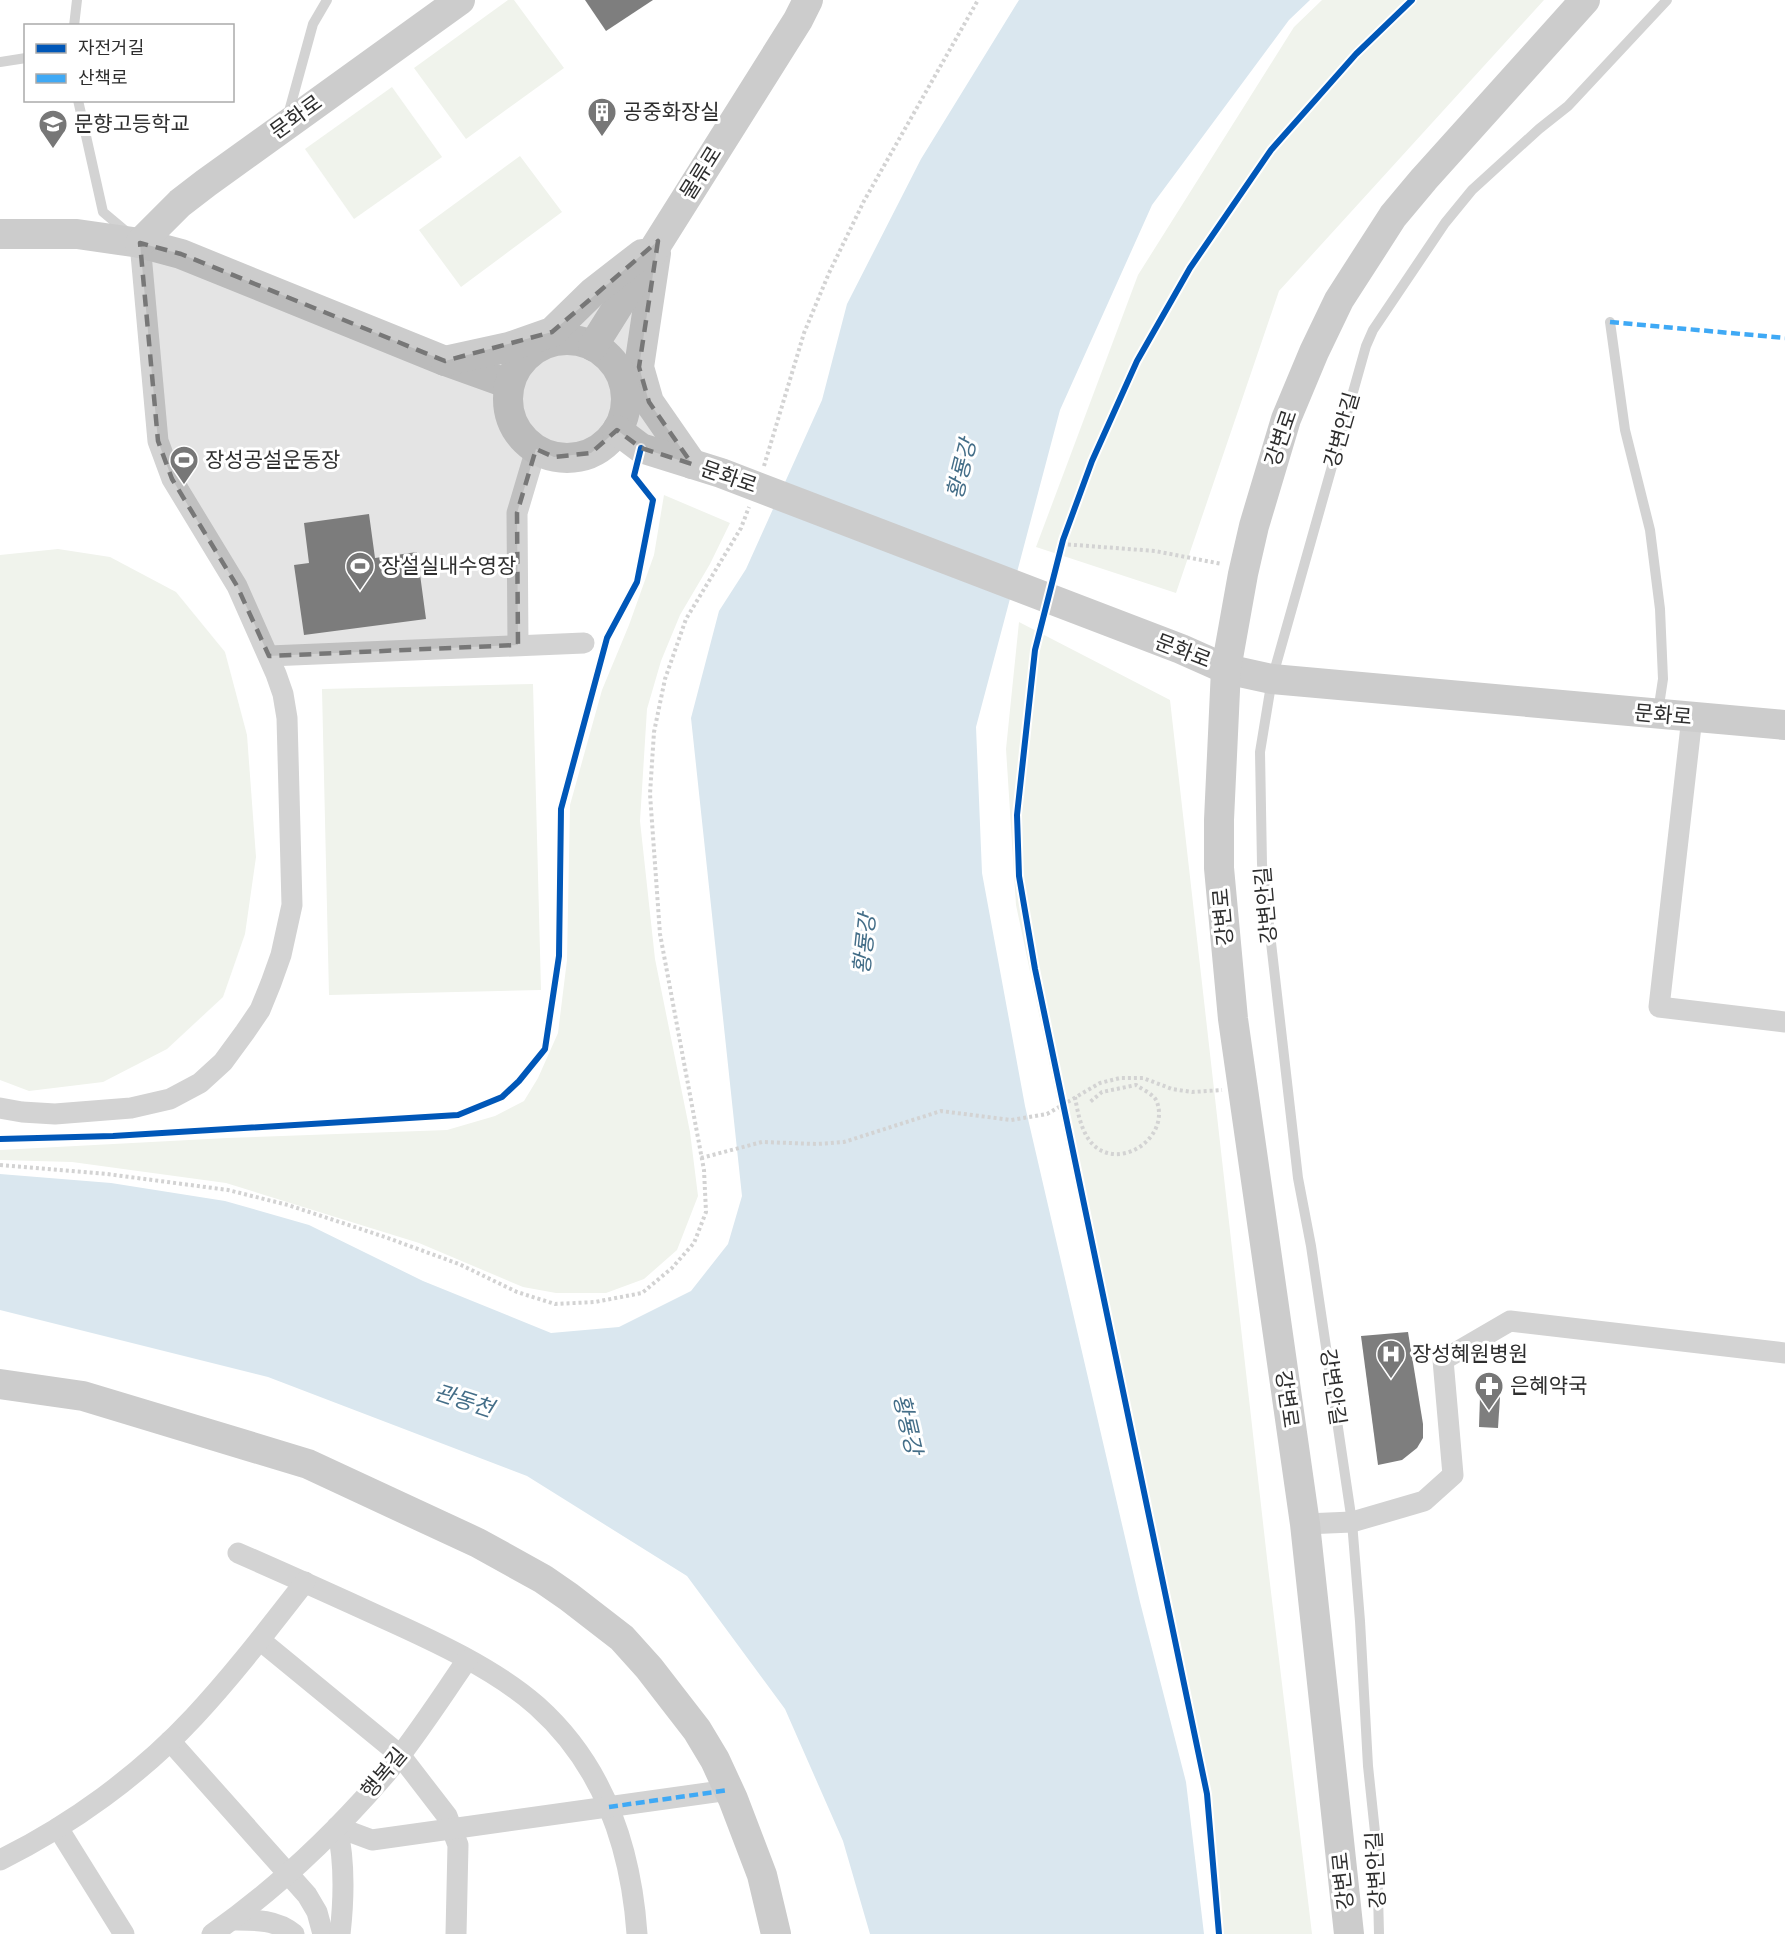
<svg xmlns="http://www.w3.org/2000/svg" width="1785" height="1934" font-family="'Roboto Condensed','Noto Sans KR',sans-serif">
<rect width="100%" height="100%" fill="#fff"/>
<g fill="#f0f3ec">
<polygon points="508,0 514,0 564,68 466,139 414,68"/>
<polygon points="1322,0 1544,0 1279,291 1176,593 1036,547 1138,275 1294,27"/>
<polygon points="392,87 442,157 354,219 305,149"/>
<polygon points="520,156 562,212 461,287 419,230"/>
<polygon points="664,495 730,523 710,564 680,615 661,661 647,709 640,821 655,959 690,1132 698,1196 677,1250 644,1279 606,1293 556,1293 523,1287 419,1243 226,1183 72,1162 0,1160 0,1150 227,1138 447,1130 495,1116 524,1101 538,1078 558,1033 567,960 570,805 602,690 629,625 654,555"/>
<polygon points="58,549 110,557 176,592 225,652 247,735 256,857 245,934 223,997 167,1049 103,1082 29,1091 0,1080 0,555"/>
<polygon points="1019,622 1170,700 1268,1567 1312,1934 1215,1934 1202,1785 1016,905 1006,749"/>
<polygon points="533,684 541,990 329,995 322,689"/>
</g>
<polygon fill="#dae7ef" points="1019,0 1310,0 1289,20 1152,205 1060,410 976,727 982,873 1025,1106 1140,1602 1186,1782 1204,1934 870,1934 843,1841 785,1709 687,1576 527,1476 268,1377 0,1310 0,1174 111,1183 225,1201 309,1225 423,1281 551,1333 619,1327 691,1291 728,1244 742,1196 691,718 719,611 746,569 822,400 847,304 921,159"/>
<g fill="#7e7e7e">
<polygon points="585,0 653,0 606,31"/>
<polygon points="369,514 375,558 417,552 426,619 304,635 294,565 309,563 304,523"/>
<polygon points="1408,1332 1423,1424 1423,1438 1417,1448 1402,1460 1378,1465 1361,1336"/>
<polygon points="1480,1397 1500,1397 1498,1428 1479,1427"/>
</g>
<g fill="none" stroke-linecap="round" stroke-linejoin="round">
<g stroke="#d3d3d3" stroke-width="4" stroke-dasharray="3 3" stroke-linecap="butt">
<polyline points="764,466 804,333 829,273 864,201 978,0"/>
<polyline points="1062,544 1155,551 1222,564"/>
<path d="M1075 1097C1078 1114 1082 1137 1097 1148 1125 1168 1169 1136 1157 1102 1154 1094 1143 1090 1136 1085L1102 1092 1090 1102"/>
<polyline points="701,1158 762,1142 817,1144 844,1142 941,1111 1011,1120 1047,1114 1100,1083 1120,1078 1143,1078 1172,1089 1192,1092 1222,1090"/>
<polyline points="0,1165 107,1174 228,1190 288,1205 385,1237 459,1264 517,1292 555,1304 595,1302 642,1293 672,1268 694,1243 706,1212 704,1170 660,934 650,794 654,732 665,679 686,619 741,528 749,507"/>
</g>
<g stroke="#d3d3d3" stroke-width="10">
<polyline points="74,26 77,0"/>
<polyline points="0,62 26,58"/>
<polyline points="78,100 103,212 128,233"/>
<polyline points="288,115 313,24 327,0"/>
<polyline points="1610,322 1625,430 1650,530 1660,609 1663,679 1658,712"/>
<polyline points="1379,1934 1377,1851 1368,1766 1360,1621 1352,1522 1311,1246 1298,1178 1262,864 1260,752 1272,679 1366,346 1373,330 1445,223 1472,190 1539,129 1568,106 1667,0"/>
</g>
<g stroke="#d3d3d3" stroke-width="21">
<polyline points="518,645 517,513 536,449"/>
<polyline points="269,656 584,643"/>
<polyline points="1692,717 1659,1007 1785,1022"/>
<polyline points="0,1108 22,1112 55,1114 131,1108 170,1099 200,1083 223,1062 245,1032 260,1010 271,983 281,955 292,905 287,718 283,694 276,674 237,586 172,479 158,441 140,243"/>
<polyline points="1305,1524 1352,1522 1424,1501 1453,1475 1443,1360 1510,1321 1785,1353"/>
<path d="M238 1553C286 1574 335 1596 383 1618 434 1641 495 1669 537 1706 603 1765 631 1848 637 1934"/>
<polyline points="260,1640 400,1755 447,1816 458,1845 456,1934"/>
<polyline points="170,1741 307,1895 317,1912 323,1934"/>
<polyline points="337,1827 372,1840 729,1790"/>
<path d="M337 1827C345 1861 344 1899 340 1934"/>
<polyline points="58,1828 124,1934"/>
<path d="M0 1860C71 1825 140 1775 194 1717 234 1674 269 1628 305 1582"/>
<path d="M232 1920C254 1920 275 1919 294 1934"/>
<path d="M212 1934C276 1889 333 1835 384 1776 414 1740 440 1699 467 1660"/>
</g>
<g stroke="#ccc" stroke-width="30">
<polyline points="0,234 77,234 140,243 181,254 445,361 509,384"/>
<polyline points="140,243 180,203 206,183 460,0"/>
<polyline points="656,253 639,367 649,402 692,464"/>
<circle cx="567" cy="399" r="59"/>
<polyline points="593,346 798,20 808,0"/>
<polyline points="445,361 509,347 552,332 593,292 642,254"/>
<polyline points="617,430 641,448 721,473 1181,649 1226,669 1272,679 1785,725"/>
<polyline points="0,1384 83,1396 308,1464 478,1543 543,1579 569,1597 622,1638 649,1668 697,1730 715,1760 733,1799 762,1875 776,1934"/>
<polyline points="1349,1934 1305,1524 1233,1019 1219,868 1219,820 1226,669 1243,574 1254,526 1286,419 1314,352 1339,300 1393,216 1424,179 1585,0"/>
</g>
<g stroke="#3fa9f5" stroke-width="4.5" stroke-dasharray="9 4.5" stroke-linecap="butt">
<polyline points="1610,322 1785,338"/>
<polyline points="609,1807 729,1790"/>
</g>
<g stroke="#fff" stroke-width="10">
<g id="cycleway">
<polyline points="0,1139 113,1136 458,1115 502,1097 519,1081 545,1049 559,956 561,809 607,638 637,582 653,500 634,476 641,448"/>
<polyline points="1219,1934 1207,1794 1035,969 1019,876 1017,815 1035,650 1063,540 1092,461 1137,361 1190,268 1271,150 1356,54 1412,0"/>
</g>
</g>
<use href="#cycleway" stroke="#0057b8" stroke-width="6"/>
</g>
<path fill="#777" fill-opacity="0.2" stroke="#777" stroke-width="4.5" stroke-dasharray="12 8" stroke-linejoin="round" d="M658 241 639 367 649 402 692 464 641 448 617 430 591 453 554 457 536 449 517 513 518 645 269 656 237 586 172 479 158 441 140 243 181 254 445 361 552 332Z"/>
<defs>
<g id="building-pin" transform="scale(1.5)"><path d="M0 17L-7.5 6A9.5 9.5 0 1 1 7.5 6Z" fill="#777" stroke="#fff"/><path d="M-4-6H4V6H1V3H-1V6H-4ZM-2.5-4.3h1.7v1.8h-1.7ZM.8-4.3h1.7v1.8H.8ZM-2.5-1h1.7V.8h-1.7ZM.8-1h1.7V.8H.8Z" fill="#fff"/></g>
<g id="school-pin" transform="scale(1.5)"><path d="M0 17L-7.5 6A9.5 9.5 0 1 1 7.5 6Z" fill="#777" stroke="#fff"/><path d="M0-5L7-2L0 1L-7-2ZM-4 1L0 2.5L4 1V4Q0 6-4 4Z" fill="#fff"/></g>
<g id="stadium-pin" transform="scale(1.5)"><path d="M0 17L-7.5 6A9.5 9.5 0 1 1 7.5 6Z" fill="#777" stroke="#fff"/><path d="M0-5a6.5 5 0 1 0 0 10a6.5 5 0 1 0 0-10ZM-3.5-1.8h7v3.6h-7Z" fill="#fff"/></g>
<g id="hospital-pin" transform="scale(1.5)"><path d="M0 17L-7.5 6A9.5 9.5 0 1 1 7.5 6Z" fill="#777" stroke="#fff"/><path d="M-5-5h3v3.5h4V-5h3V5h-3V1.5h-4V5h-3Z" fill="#fff"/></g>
<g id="pharmacy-pin" transform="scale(1.5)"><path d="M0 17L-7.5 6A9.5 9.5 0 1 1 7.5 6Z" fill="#777" stroke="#fff"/><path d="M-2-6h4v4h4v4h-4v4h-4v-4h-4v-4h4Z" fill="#fff"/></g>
</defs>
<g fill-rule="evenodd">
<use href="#building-pin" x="602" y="112"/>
<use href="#school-pin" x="53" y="124"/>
<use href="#stadium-pin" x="184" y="460"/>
<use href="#stadium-pin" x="360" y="566"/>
<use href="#hospital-pin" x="1391" y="1354"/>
<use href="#pharmacy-pin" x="1489" y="1386"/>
</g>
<g text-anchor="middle" stroke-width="6" stroke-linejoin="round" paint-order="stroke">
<g font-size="21" fill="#2e2e2e" stroke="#fff" text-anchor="start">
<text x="623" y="119">공중화장실</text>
<text x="74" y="131">문향고등학교</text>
<text x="205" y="467">장성공설운동장</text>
<text x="381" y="573">장설실내수영장</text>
<text x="1412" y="1361">장성혜원병원</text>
<text x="1510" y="1393">은혜약국</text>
</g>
<g font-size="21" fill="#2e2e2e" stroke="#fff">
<text transform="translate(296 117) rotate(-36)" y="7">문화로</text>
<text transform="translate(701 173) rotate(-58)" y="7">물류로</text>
<text transform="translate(1342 430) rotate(-74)" y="7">강변안길</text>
<text transform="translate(1281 438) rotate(-71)" y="7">강변로</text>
<text transform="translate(729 477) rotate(19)" y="7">문화로</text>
<text transform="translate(1183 651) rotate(21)" y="7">문화로</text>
<text transform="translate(1663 715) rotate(5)" y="7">문화로</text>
<text transform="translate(1266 905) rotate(-95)" y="7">강변안길</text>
<text transform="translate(1223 917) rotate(-95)" y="7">강변로</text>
<text transform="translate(1333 1387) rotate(82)" y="7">강변안길</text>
<text transform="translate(1287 1399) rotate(82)" y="7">강변로</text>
<text transform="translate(384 1773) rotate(-50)" y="7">행복길</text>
<text transform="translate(1376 1870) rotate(-93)" y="7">강변안길</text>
<text transform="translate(1343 1881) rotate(-96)" y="7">강변로</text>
</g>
<g font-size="22" font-style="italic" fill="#446e88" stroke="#fff">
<text transform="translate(961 469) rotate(-76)" y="8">황룡강</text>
<text transform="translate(864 944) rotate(-84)" y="8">황룡강</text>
<text transform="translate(464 1400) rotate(18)" y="8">관동천</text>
<text transform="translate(908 1424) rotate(77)" y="8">황룡강</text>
</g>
</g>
<rect x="24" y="24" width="210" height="78" fill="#ffffff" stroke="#ababab" stroke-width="1.5"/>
<rect x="36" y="44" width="30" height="9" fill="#0057b8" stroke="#ababab" stroke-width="1.5"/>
<text x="78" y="54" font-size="18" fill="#2e2e2e">자전거길</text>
<rect x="36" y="74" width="30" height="9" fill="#3fa9f5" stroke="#ababab" stroke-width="1.5"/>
<text x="78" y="84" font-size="18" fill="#2e2e2e">산책로</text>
</svg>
